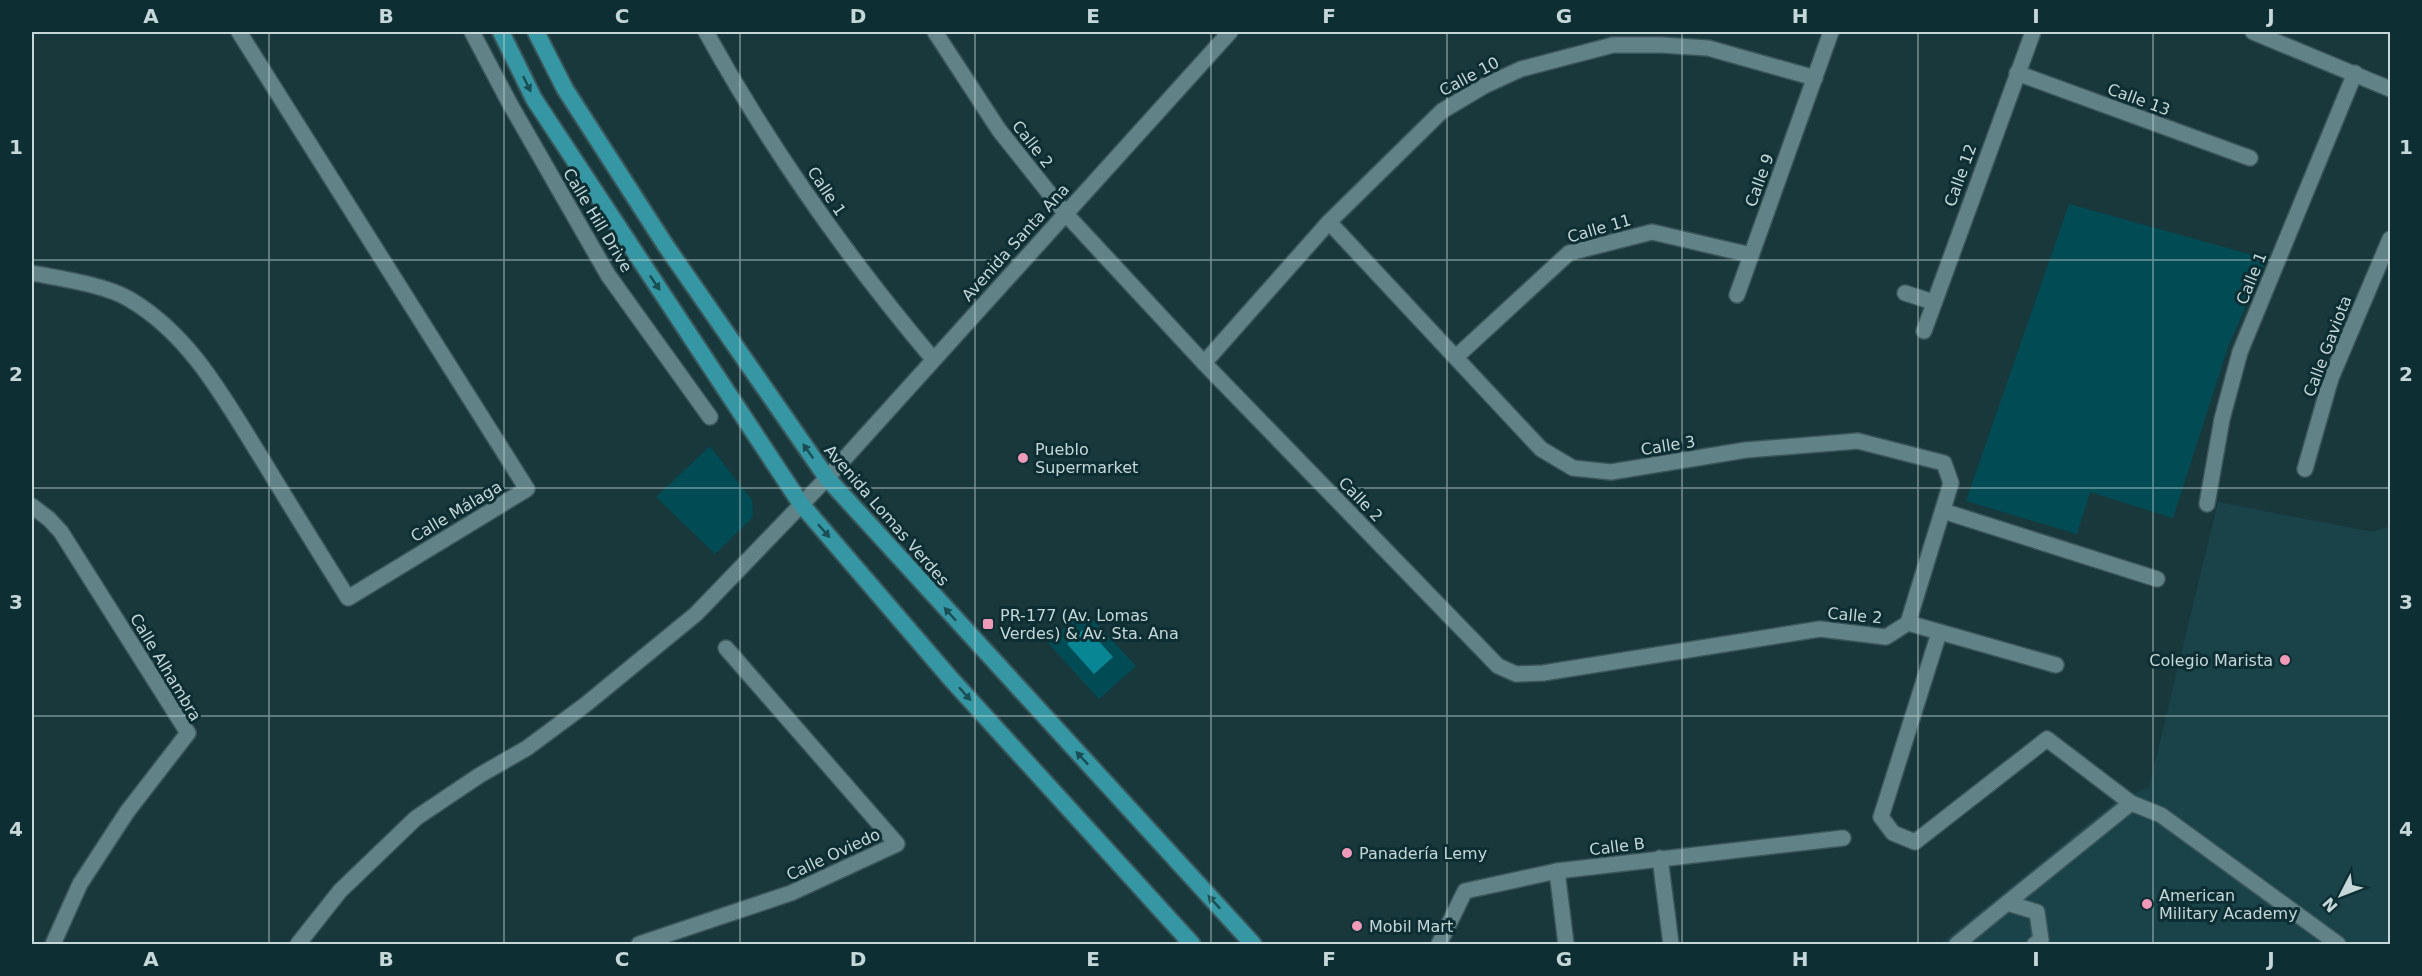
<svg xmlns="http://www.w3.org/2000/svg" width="2422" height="976" font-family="'DejaVu Sans',sans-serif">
<rect width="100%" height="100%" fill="#18383c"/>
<polygon fill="#194349" points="2218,502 2373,532 2390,526 2390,944 1940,944 2115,802 2149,787"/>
<g fill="#014c54">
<polygon points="2069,204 2267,259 2228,347 2173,518 2090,492 2077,534 1966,501"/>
<polygon points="710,446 752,500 753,515 750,520 715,554 656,497"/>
<polygon points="1084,610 1136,666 1099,699 1048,643"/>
</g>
<polygon fill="#098693" points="1086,627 1113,657 1094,674 1067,644"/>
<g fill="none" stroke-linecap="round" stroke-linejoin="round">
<g stroke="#3b565a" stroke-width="18">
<g id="minor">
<polyline points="472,32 510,104 608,275 710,417"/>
<path d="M706 32C770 148 847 257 933 359"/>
<polyline points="935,32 999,130 1065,213 1204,363 1498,666 1516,674 1543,673 1820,629 1886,637 1908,623"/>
<polyline points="2017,73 2250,158"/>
<polyline points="1329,222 1541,449 1573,468 1611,472 1746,450 1858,441 1944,463 1951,483 1908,623"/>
<path d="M32 273C58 278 106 285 129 299 191 335 225 400 262 459 290 505 319 552 348 598L527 489 239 32"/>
<polyline points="1905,293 1933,302"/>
<polyline points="1737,295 1831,32"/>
<polyline points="1924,331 2033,32"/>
<polyline points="1456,357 1569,253 1652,232 1751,255"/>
<polyline points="1204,363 1329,222 1442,111 1484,86 1521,69 1613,45 1661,45 1708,48 1815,78"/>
<polyline points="2305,469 2331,378 2390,239"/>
<polyline points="2207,504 2222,419 2240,352 2355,73"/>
<polyline points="32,506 49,519 61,532 188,733 127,812 80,884 53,944"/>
<polyline points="1943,511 2157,579"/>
<polyline points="1908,623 2056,665"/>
<polyline points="1939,633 1881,817 1893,833 1915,842 2047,739 2131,803"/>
<polyline points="1660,858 1671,944"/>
<polyline points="1557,871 1566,944"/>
<polyline points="2007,903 2131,803 2161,815 2338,944"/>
<polyline points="639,944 791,893 897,844 726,648"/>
<polyline points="1439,944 1465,891 1557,871 1843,838"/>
<polyline points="1957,944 2007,903 2037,912 2041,940 2035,944"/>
</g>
</g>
<g stroke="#3b565a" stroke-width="18">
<g id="tertiary">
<polyline points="2253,32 2390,89"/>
<polyline points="298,944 340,891 416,818 480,775 527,748 585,705 696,614 827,478 1230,32"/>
</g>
</g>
<g stroke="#3b565a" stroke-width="20">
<g id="trunk">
<polyline points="501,32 534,99 801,504 951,679 1192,944"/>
<polyline points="536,32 565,89 666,246 827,478 1253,944"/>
</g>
</g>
<use href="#minor" stroke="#618387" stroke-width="15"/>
<use href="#tertiary" stroke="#618387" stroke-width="15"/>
<use href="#trunk" stroke="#3497a3" stroke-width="16"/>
</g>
<defs><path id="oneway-solid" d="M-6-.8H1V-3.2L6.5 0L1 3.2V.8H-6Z" transform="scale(1.5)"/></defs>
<g fill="#194e54">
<use href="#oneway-solid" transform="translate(527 84) rotate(64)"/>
<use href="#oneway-solid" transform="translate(655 283) rotate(56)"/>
<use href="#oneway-solid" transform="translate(808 451) rotate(-125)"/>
<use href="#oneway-solid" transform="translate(824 531) rotate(49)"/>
<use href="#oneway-solid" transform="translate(950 614) rotate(-132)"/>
<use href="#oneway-solid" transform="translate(965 694) rotate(48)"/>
<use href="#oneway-solid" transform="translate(1082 758) rotate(-133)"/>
<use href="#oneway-solid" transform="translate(1214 902) rotate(-133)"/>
</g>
<path fill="none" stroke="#c5d7d9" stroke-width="1.5" stroke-opacity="0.55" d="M269 32V944M504 32V944M740 32V944M975 32V944M1211 32V944M1447 32V944M1682 32V944M1918 32V944M2153 32V944M32 260H2390M32 488H2390M32 716H2390"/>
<g fill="#ef9ab8" stroke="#0d2e32" stroke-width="2">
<circle cx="1023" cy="458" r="6"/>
<rect x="982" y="618" width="12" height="12" rx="3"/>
<circle cx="2285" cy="660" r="6"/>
<circle cx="1347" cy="853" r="6"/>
<circle cx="2147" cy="904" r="6"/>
<circle cx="1357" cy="926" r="6"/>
</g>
<g text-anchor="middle" stroke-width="6" stroke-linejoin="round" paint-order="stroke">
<g font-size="16" fill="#c5d7d9" stroke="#0d2e32">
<text transform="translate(1469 76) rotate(-28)" y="6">Calle 10</text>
<text transform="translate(2139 99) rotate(20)" y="6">Calle 13</text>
<text transform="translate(1033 144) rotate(52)" y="6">Calle 2</text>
<text transform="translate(1960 175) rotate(-70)" y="6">Calle 12</text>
<text transform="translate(1759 180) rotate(-70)" y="6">Calle 9</text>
<text transform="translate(827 191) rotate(56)" y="6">Calle 1</text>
<text transform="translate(598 220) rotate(59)" y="6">Calle Hill Drive</text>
<text transform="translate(1599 228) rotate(-16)" y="6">Calle 11</text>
<text transform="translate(1015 242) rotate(-48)" y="6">Avenida Santa Ana</text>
<text transform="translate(2251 278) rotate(-68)" y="6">Calle 1</text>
<text transform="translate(2327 346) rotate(-69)" y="6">Calle Gaviota</text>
<text transform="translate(1668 445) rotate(-9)" y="6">Calle 3</text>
<text transform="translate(1361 499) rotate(46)" y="6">Calle 2</text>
<text transform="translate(456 511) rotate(-31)" y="6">Calle Málaga</text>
<text transform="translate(887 515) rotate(49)" y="6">Avenida Lomas Verdes</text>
<text transform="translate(1855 615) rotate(5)" y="6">Calle 2</text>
<text transform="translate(166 667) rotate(59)" y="6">Calle Alhambra</text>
<text transform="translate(1617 846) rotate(-7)" y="6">Calle B</text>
<text transform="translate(833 854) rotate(-25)" y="6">Calle Oviedo</text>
</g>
<g font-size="16" fill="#c5d7d9" stroke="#0d2e32" text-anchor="start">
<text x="1035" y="455">Pueblo<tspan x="1035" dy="18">Supermarket</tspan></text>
<text x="1000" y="621">PR-177 (Av. Lomas<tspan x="1000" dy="18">Verdes) &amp; Av. Sta. Ana</tspan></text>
<text x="2273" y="666" text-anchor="end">Colegio Marista</text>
<text x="1359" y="859">Panadería Lemy</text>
<text x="2159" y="901">American<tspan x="2159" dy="18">Military Academy</tspan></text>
<text x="1369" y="932">Mobil Mart</text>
</g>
</g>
<rect width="2422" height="976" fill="none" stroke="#0d2e32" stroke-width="66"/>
<g transform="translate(2341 895) rotate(228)" stroke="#0d2e32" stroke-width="4.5" paint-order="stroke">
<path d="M0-4.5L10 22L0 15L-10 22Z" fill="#c5d7d9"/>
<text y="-9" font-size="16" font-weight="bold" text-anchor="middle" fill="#c5d7d9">N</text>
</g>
<rect x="33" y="33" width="2356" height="910" fill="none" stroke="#c5d7d9" stroke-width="2"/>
<g font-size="20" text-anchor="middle" font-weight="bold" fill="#c5d7d9">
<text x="151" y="23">A</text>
<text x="386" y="23">B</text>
<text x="622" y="23">C</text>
<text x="858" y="23">D</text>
<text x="1093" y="23">E</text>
<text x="1329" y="23">F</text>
<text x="1564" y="23">G</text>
<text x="1800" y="23">H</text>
<text x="2036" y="23">I</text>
<text x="2271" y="23">J</text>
<text x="16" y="154">1</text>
<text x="2406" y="154">1</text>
<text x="16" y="381">2</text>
<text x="2406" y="381">2</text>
<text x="16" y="609">3</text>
<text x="2406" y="609">3</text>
<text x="16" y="836">4</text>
<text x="2406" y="836">4</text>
<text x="151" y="966">A</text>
<text x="386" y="966">B</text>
<text x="622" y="966">C</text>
<text x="858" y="966">D</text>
<text x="1093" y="966">E</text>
<text x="1329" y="966">F</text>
<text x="1564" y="966">G</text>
<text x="1800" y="966">H</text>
<text x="2036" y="966">I</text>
<text x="2271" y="966">J</text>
</g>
</svg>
